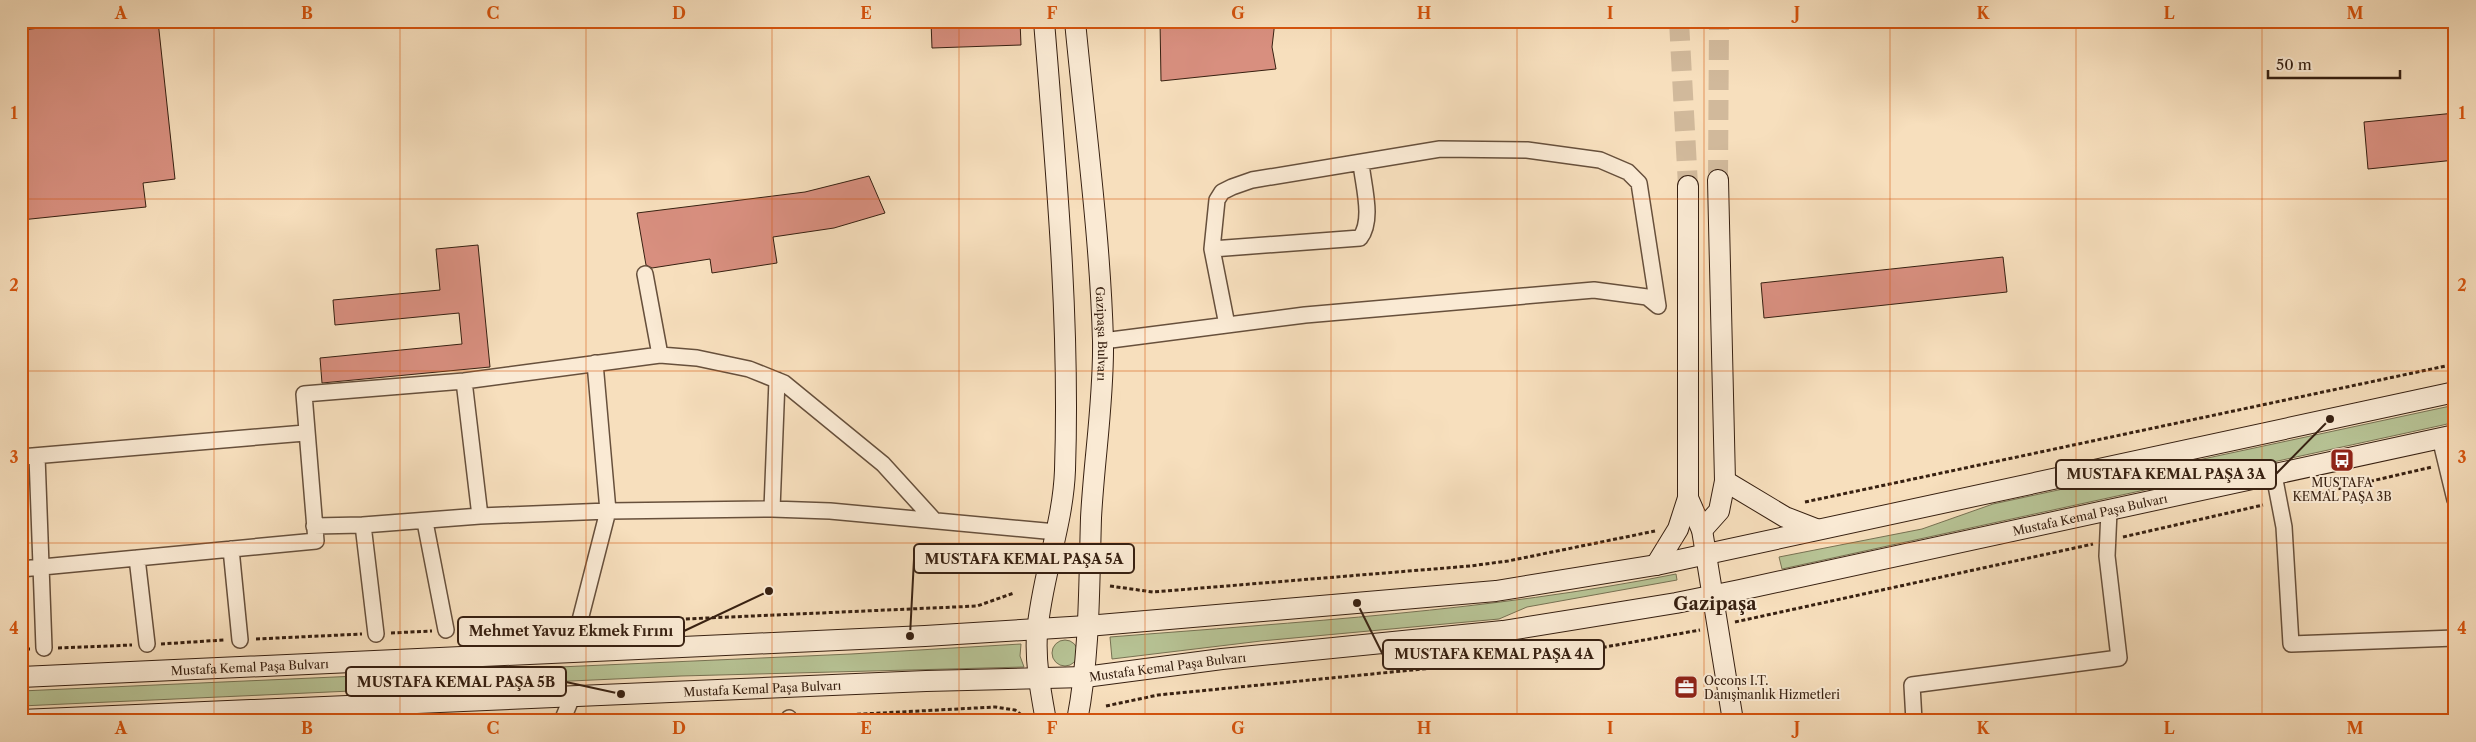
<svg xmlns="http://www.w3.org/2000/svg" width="2476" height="742" font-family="'Libre Caslon Text',serif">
<rect width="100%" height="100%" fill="#f7dfbd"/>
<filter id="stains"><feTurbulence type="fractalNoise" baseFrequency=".004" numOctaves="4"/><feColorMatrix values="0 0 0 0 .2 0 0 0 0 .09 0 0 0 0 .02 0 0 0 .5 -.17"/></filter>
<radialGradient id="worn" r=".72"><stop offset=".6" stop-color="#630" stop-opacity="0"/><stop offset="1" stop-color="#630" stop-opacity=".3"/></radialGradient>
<path fill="#b7c395" stroke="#777253" d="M2455,405V422L2443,425L1782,569L1779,557L1922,529L1993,504Z
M1676,574L1677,580L1527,607L1499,619L1261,641L1112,659L1110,637C1299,622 1490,611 1676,574Z
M1052 653a13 13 0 1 1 26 0a13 13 0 1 1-26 0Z
M1021,644L1020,656L1024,667L681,676L21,706V691L851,654Z"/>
<path fill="#d88f7f" stroke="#372011" d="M106,21H158L175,179L143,183L146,207L21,220V30Z
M931,21H1020L1021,45L932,48Z
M1160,21H1275L1272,47L1276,69L1161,81Z
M2455,113V160L2368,169L2364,122Z
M869,176L885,213L834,228L773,237L777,263L712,273L710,259L652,268L646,265L637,213L805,192Z
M478,245L490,367L322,383L320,358L462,344L459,313L335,325L333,300L440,290L436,249Z
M2003,257L2007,292L1764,318L1761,283Z"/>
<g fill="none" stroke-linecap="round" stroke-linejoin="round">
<path stroke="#d1b99b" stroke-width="20" stroke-dasharray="20 10" stroke-linecap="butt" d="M1679,21L1688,186
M1718,180L1719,21"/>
<g stroke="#67503c" stroke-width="18">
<path id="minor" d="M1212,249L1360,238C1374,220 1363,185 1361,163
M645,274L660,355
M1227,325L1212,249L1217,200L1222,192L1232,187L1252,180L1440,149L1527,150L1600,160L1628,172L1639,183L1658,306
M1103,341L1305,315L1594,290L1647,297L1658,306
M464,381L480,516
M2440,438L2455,500
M37,456L44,648
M21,457L305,433
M2274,475L2284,527L2291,644L2455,638
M772,509L777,380
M425,522L446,630
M363,525L376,634
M314,526L363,525L480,516L608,511L772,509L830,511L1056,532
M231,549L240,640
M137,558L147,644
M21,569L316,541L304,394L464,381L660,355L697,358L749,369L784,383L883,464L934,520
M579,624L608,511L595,363
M789,718L790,721
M562,721L572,697
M1914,721L1912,685L2119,658L2107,556L2109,511"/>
</g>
<g stroke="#372011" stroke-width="22">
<g id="secondary">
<path d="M1044,21C1056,170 1070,321 1065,470C1063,526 1041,579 1037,634C1035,663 1041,693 1046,721"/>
<path id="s1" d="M1075,21C1085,127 1100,234 1103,341C1104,400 1094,459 1091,518C1089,585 1090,654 1077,721"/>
<path d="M1688,186V498L1702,530L1733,721"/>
<path d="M1725,481L1785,517L1816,529"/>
<path d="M1702,530L1719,511L1725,481L1718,180"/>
<path d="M1656,565L1678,529L1688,498"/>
<path id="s2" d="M21,677L925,636L1087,626L1496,591L1656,565L2455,392"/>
<path id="s3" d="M21,720L926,681L1085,677L1222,659L1503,631L1590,617L1676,603L1740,590L2455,435"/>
</g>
</g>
<path stroke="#372011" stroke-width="3" stroke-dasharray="4 2.5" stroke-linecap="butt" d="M2294,499L2432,467
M1805,502L2455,364
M2123,537L2263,505
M1110,586L1153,592L1470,566L1508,561L1655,531
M1735,622L2093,544
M595,623L977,606L1014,593
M460,630L564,625
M391,633L432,631
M256,639L362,634
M161,644L224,640
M58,648L132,645
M21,649H30
M1106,706L1158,695L1555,656L1700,630
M805,717L995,707L1015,710L1028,720
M719,721L774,718"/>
<use href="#minor" stroke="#faead4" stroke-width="15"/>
<use href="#secondary" stroke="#faead4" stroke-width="20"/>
</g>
<path fill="none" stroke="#d6530c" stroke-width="1" stroke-opacity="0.55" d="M214,21V721M400,21V721M586,21V721M772,21V721M959,21V721M1145,21V721M1331,21V721M1517,21V721M1704,21V721M1890,21V721M2076,21V721M2262,21V721M21,199H2455M21,371H2455M21,543H2455"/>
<defs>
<g id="bus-square" transform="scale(1.25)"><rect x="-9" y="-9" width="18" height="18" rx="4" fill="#8f2418" stroke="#faead4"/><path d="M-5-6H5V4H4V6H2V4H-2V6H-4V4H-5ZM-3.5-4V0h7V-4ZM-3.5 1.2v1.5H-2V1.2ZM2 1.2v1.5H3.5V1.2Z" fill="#fff"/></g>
<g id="office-square" transform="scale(1.25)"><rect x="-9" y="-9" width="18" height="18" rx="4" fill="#8f2418" stroke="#faead4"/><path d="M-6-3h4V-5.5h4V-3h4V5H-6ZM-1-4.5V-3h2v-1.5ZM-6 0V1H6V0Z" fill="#fff"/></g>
</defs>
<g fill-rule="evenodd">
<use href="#bus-square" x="2342" y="460"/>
<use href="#office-square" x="1686" y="687"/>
</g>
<g text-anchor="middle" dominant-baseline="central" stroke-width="4" stroke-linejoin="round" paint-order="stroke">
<g font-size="12" fill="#372011" stroke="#faead4">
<text stroke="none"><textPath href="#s1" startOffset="314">Gazipaşa Bulvarı</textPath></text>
<text stroke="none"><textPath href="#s3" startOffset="2084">Mustafa Kemal Paşa Bulvarı</textPath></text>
<text stroke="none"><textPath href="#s3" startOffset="1148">Mustafa Kemal Paşa Bulvarı</textPath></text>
<text stroke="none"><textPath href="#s2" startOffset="229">Mustafa Kemal Paşa Bulvarı</textPath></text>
<text stroke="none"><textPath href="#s3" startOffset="742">Mustafa Kemal Paşa Bulvarı</textPath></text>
</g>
<g font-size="12" fill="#372011" stroke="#faead4">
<text x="2342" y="482">MUSTAFA<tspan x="2342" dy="14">KEMAL PAŞA 3B</tspan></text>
<text x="1704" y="680" text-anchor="start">Occons I.T.<tspan x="1704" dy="14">Danışmanlık Hizmetleri</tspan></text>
</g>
<g font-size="18" font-weight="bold" fill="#372011" stroke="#faead4">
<text x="1715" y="604">Gazipaşa</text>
</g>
</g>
<path fill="none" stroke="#372011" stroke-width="2" d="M2330 419L2276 474M910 636L914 559M769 591L684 631M1357 603L1383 655M621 694L566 682"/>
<g fill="#372011" stroke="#faead4" stroke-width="2">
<circle cx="2330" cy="419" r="5"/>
<circle cx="910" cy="636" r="5"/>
<circle cx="769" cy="591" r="5"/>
<circle cx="1357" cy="603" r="5"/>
<circle cx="621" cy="694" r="5"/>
</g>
<g fill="#faead4" stroke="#372011" stroke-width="2">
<rect x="2056" y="460" width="220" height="29" rx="5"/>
<rect x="914" y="544" width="220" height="29" rx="5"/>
<rect x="458" y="617" width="226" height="29" rx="5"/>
<rect x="1383" y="640" width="221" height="29" rx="5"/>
<rect x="346" y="667" width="220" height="29" rx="5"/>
</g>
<g font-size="14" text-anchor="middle" font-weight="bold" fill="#372011">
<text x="2166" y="479">MUSTAFA KEMAL PAŞA 3A</text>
<text x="1024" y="564">MUSTAFA KEMAL PAŞA 5A</text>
<text x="571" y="636">Mehmet Yavuz Ekmek Fırını</text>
<text x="1494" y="659">MUSTAFA KEMAL PAŞA 4A</text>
<text x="456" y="687">MUSTAFA KEMAL PAŞA 5B</text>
</g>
<rect width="2476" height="742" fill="none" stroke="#f7dfbd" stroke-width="55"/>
<path d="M2268 70v8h132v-8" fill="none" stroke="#372011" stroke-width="2.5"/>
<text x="2276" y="70" font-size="15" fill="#372011" stroke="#faead4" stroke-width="4" paint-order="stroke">50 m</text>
<rect x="28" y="28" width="2420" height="686" fill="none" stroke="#d6530c" stroke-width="2"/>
<g font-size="16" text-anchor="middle" font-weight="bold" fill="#d6530c">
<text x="121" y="19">A</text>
<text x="307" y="19">B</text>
<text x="493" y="19">C</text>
<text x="679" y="19">D</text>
<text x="866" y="19">E</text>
<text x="1052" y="19">F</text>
<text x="1238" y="19">G</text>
<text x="1424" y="19">H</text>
<text x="1610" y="19">I</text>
<text x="1797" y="19">J</text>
<text x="1983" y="19">K</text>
<text x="2169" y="19">L</text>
<text x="2355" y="19">M</text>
<text x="14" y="119">1</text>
<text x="2462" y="119">1</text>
<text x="14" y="291">2</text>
<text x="2462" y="291">2</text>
<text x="14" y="463">3</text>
<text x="2462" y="463">3</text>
<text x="14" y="634">4</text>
<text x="2462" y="634">4</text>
<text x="121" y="734">A</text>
<text x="307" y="734">B</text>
<text x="493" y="734">C</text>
<text x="679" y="734">D</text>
<text x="866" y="734">E</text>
<text x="1052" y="734">F</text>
<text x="1238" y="734">G</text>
<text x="1424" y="734">H</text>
<text x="1610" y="734">I</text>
<text x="1797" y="734">J</text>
<text x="1983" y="734">K</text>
<text x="2169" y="734">L</text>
<text x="2355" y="734">M</text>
</g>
<rect width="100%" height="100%" filter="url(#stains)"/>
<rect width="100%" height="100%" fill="url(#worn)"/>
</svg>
